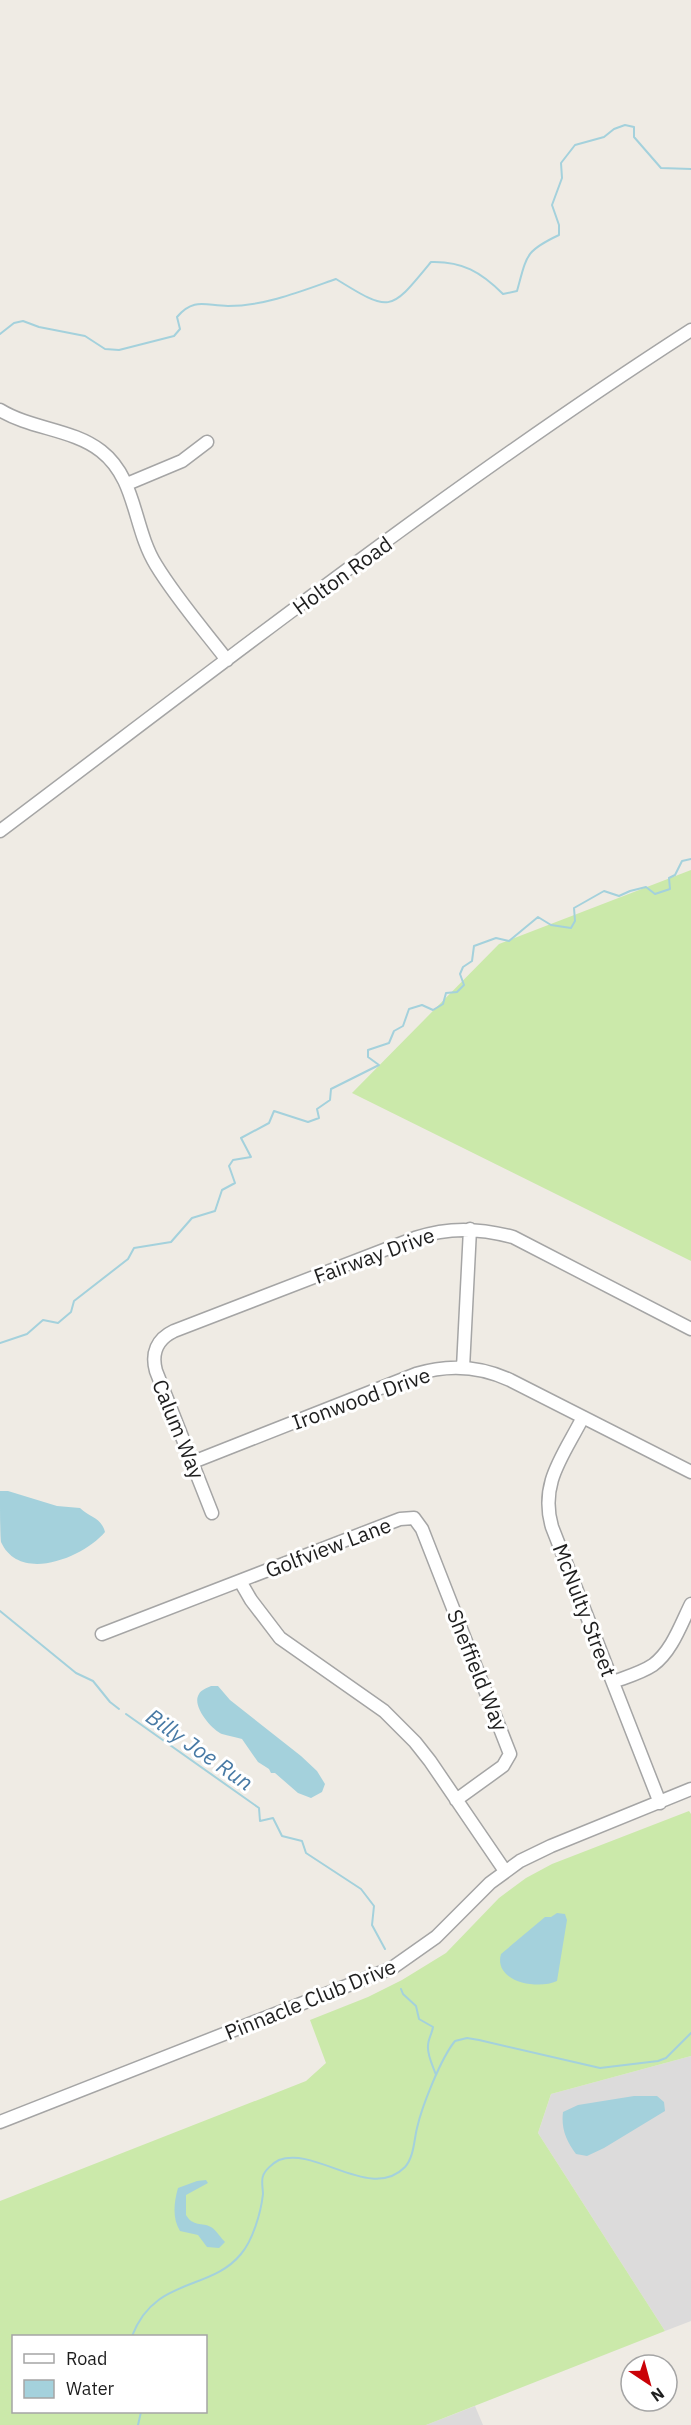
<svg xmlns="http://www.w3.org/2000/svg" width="691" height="2425" font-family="'IBM Plex Sans',sans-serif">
<rect width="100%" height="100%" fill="#efebe4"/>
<path fill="#dcdbdb" d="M691,2056V2321L665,2331L538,2133L551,2094Z
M475,2406L483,2425H426Z"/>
<path fill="#cbe9aa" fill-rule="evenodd" d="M691,870V1261L352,1093L499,944Z
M689,1811L691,1814V2056L551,2094L538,2133L665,2331L426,2425H0V2201L306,2081L326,2063L310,2020L368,1997L402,1980L446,1953L499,1898L526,1878L552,1864ZM14,2336H206V2412H14Z"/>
<path fill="#a4d1dc" d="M0,1491H8L57,1506L80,1508C90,1518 101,1517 105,1532C84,1557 20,1584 1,1542C0,1533 0,1503 0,1491Z
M211,1686H218L230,1700L301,1756L317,1771L325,1784L322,1792L311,1798L298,1793L275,1773H271L269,1769L258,1762L242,1739C236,1737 228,1736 222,1734C212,1730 191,1706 199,1694C201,1690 207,1688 211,1686Z
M557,1913L565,1914L567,1920L557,1981C538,1990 493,1982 501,1954L545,1917H551Z
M634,2096H657L664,2102L665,2111L604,2148L587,2156L576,2154C566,2141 561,2128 563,2112L578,2105Z
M206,2180L208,2183L186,2195V2215C193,2227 202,2222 211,2227C216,2230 221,2238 225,2242L219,2248L207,2247L198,2235L180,2231C172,2218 174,2202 178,2188L197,2181Z"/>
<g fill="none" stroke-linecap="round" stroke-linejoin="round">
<path stroke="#a4d1dc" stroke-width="2" d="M0,334L14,323L23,321L39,327L85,336L105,349L119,350L174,336L180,329L177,317C194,297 206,306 228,306C265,306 302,291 336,279C391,313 390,312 431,262C462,261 481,272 503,294L517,291C527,255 525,251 559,235V225L552,205L562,178L561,163L575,145L604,137L614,129L625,125L634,127V137L661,168L691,169
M0,1343L27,1334L43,1320L58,1323L71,1312L74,1301L128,1259L134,1248L171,1242L192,1218L215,1211L222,1190L235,1183L229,1166L233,1160L251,1157L241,1138L269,1123L274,1111L308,1122L319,1118L317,1109L330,1100L331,1089L379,1065L368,1057V1050L389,1043L394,1031L403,1026L409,1009L422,1005L433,1010L443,1004L446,993L457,992L464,985L460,974L463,967L472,961L474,946L496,938L509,941L538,917L551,925L571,928L575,921L574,908L604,891L619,896L630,891L646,887L655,894L670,889L669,878L675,875L682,861L691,859
M0,1611L76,1673L93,1681L110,1702L119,1709
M126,1714L259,1808L260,1821L273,1818L282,1836L302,1841L306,1853L361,1889L374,1906L372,1925L385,1949
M401,1989L403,1994L416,2006L419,2019L433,2027C432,2034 428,2039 428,2046C427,2055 433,2066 436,2075
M132,2336C155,2276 210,2292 241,2254C253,2240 261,2212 263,2194C263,2189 261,2181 263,2176C265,2170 273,2163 279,2160C316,2146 371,2202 405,2167C414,2157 414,2140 417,2128C422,2106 441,2058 455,2041L467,2038L479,2040L600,2068L658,2061L666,2058L691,2033
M138,2425L141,2412"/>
<g stroke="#a5a5a5" stroke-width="15">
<path id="minor" d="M0,410C31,429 73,429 101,451C137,479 133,528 156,565C176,598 203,629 227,660
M127,484L182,461L207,442
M0,831C227,660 452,484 691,330
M463,1368L470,1229
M583,1417C564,1455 539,1483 552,1527L660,1803
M193,1462L416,1374C448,1364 480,1366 510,1380L691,1472
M212,1513L156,1371C151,1353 157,1339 174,1331L415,1238C449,1227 478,1228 513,1237L691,1329
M240,1581L251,1600L280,1638L384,1711L415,1742L430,1761L505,1871
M102,1634L400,1519L414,1518L422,1529L510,1754L503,1766L456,1800
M613,1682C626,1677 641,1673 653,1665C672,1651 681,1624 691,1604
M0,2122L392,1968L436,1937L490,1883L520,1861L551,1846L691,1789"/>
</g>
<use href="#minor" stroke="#fff" stroke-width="12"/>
</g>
<g text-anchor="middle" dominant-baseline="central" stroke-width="6" stroke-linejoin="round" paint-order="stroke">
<g font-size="21" fill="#1e1e1e" stroke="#fff">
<text transform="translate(342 575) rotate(-36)">Holton Road</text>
<text transform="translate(374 1255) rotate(-20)">Fairway Drive</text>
<text transform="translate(361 1398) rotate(-20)">Ironwood Drive</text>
<text transform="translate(179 1429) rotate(68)">Calum Way</text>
<text transform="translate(328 1547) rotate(-21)">Golfview Lane</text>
<text transform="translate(585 1610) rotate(69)">McNulty Street</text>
<text transform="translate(478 1670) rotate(68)">Sheffield Way</text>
<text transform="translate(310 1999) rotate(-22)">Pinnacle Club Drive</text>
</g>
<g font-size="22" font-style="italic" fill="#487aa5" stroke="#fff">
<text transform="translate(200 1749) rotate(35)">Billy Joe Run</text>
</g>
</g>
<rect x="12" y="2335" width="195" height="78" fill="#ffffff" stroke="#a5a5a5" stroke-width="1.5"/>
<rect x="24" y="2354" width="30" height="9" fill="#ffffff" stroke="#a5a5a5" stroke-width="1.5"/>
<text x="66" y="2365" font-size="18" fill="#1e1e1e">Road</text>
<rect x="24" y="2380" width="30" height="18" fill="#a4d1dc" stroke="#a5a5a5" stroke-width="1.5"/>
<text x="66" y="2395" font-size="18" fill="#1e1e1e">Water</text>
<g transform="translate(649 2383) rotate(144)"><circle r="28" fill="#ffffff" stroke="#a5a5a5" stroke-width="1.5"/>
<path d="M0-4.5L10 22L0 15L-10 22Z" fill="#ca0208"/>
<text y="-9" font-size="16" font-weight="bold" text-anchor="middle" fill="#1e1e1e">N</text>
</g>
</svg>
